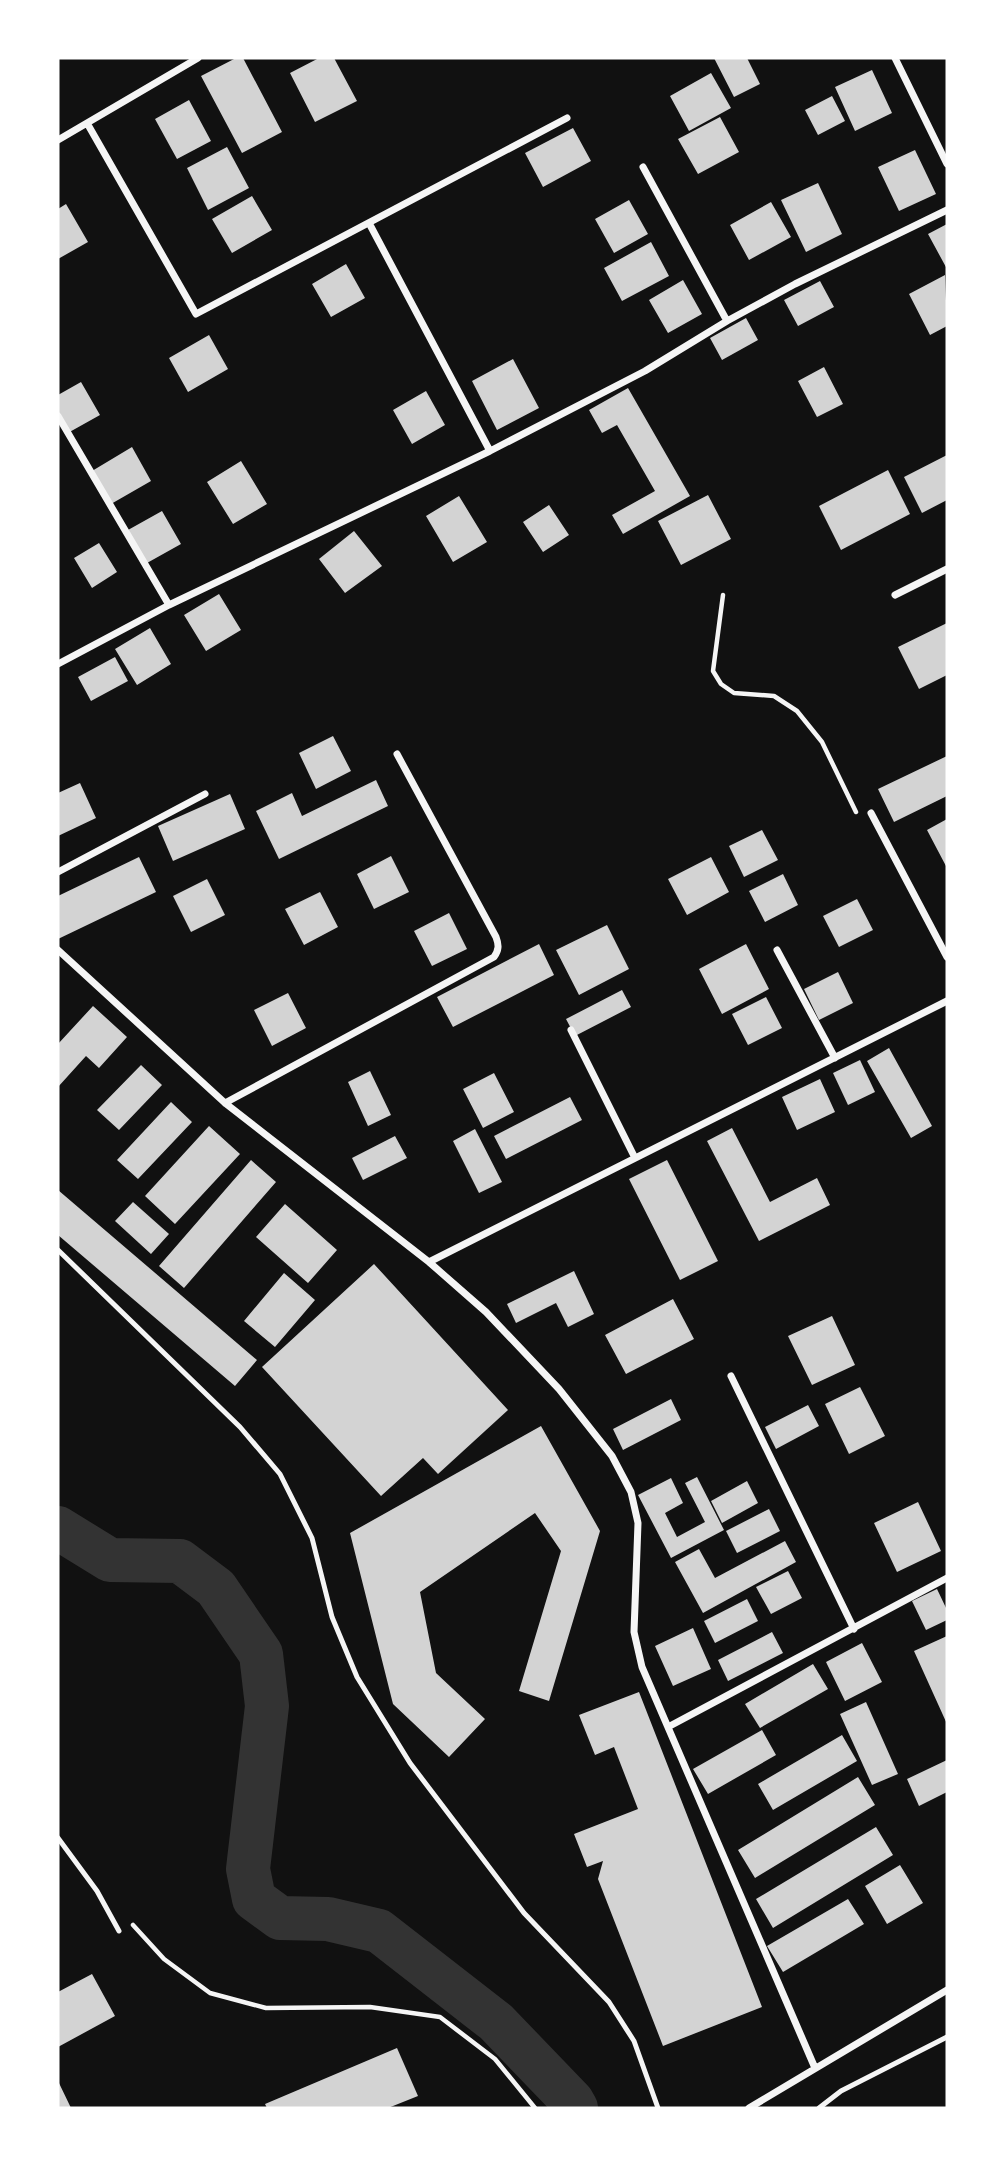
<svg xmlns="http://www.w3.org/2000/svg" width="1005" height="2166" font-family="Raleway,sans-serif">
<rect width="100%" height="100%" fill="#111"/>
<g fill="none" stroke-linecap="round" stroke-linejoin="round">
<path stroke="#333" stroke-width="44" d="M58,1528L110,1560L180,1561L216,1588L261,1654L267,1706L248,1869L254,1899L280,1918L328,1919L379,1931L496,2022L572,2101L576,2108"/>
</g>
<path fill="#d3d3d3" d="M236,58H243L282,132L242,153L201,76Z
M319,58H334L357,101L315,122L290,73Z
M714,58H747L760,84L734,97Z
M872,70L892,113L855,131L835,87Z
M711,73L731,108L689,131L670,96Z
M832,96L845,121L818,135L805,110Z
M189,100L211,141L177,159L155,119Z
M720,117L739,152L698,174L678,139Z
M573,128L591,161L543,187L525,153Z
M227,147L249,188L208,210L187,168Z
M915,150L936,194L899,211L878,167Z
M818,183L842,234L806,252L781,200Z
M252,196L272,230L232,253L212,219Z
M629,200L648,234L614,253L595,219Z
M771,202L791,237L749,260L730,225Z
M66,204L88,242L58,259V209Z
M947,224V269L928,234Z
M651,242L669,276L622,301L604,268Z
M346,264L365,298L331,317L312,284Z
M945,275L947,326L930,335L909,294Z
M683,280L702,314L668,333L649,300Z
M820,281L834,307L798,326L784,300Z
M746,318L758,340L722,360L710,338Z
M209,335L228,369L188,392L169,358Z
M513,359L539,408L497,430L472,381Z
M824,367L843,404L817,417L798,381Z
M81,382L100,415L66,434L58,419V395Z
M628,388L690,496L623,534L612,515L655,491L617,425L602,433L589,410Z
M426,391L445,425L412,444L393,410Z
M132,447L151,481L111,504L92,471Z
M947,455V500L922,513L904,477Z
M241,461L267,504L233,524L207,482Z
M888,470L910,514L841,550L819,506Z
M708,495L731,539L681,565L658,521Z
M459,496L487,542L453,562L426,516Z
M549,505L569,535L543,552L523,522Z
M162,511L181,544L147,563L128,530Z
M354,531L382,566L345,593L319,559Z
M99,543L117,572L92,588L74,558Z
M219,594L241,630L206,651L184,615Z
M947,623V675L919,689L898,647Z
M150,628L171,664L137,685L115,649Z
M115,657L128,681L91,701L78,677Z
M333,736L351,771L316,789L299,753Z
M947,756V796L894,822L878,789Z
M376,780L388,806L279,859L256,811L292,793L302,816Z
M80,783L96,818L58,836V793Z
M230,794L245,829L173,861L158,826Z
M947,819V868L927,830Z
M762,830L778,860L744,877L729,846Z
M391,856L409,892L374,909L357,874Z
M139,857L156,892L58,939V896Z
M711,857L729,892L687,915L668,879Z
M783,874L798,905L765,922L749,891Z
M207,879L225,915L191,932L173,896Z
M320,892L338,927L304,945L285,909Z
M857,899L873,930L839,947L823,916Z
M449,913L467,949L432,966L414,931Z
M607,925L629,969L579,995L556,950Z
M539,944L554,975L453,1027L437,997Z
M746,944L769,989L722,1014L699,969Z
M838,972L853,1003L819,1020L804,989Z
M622,990L631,1007L575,1036L566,1019Z
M288,993L306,1028L272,1046L254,1010Z
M766,997L782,1028L748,1045L732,1014Z
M93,1006L127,1037L99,1068L86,1056L58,1087V1044Z
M889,1048L932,1126L911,1138L867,1061Z
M860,1060L875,1092L848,1105L833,1073Z
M141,1065L162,1085L119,1130L97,1110Z
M370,1071L391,1115L368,1126L348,1082Z
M494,1073L514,1112L483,1128L463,1089Z
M820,1079L835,1112L797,1130L782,1097Z
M570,1097L582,1120L506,1159L494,1136Z
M171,1102L192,1122L138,1179L117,1160Z
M209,1126L240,1154L175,1224L145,1196Z
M732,1128L770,1202L817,1178L830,1205L759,1241L707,1141Z
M475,1129L502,1182L479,1193L453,1141Z
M395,1136L407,1158L363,1180L352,1158Z
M251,1160L276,1182L184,1288L159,1266Z
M667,1160L718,1261L680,1280L629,1179Z
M58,1190L257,1360L235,1386L58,1235Z
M133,1202L169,1234L151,1254L115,1221Z
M285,1204L337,1250L308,1283L256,1237Z
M374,1264L508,1410L438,1474L423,1458L381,1496L262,1367Z
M574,1271L594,1314L568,1327L556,1303L516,1323L507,1304Z
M284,1273L315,1300L275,1347L244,1321Z
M673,1299L694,1339L626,1374L605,1335Z
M832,1316L855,1365L812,1385L788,1336Z
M860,1387L885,1436L849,1454L825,1404Z
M671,1399L681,1420L623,1450L613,1429Z
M808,1405L819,1426L776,1449L765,1427Z
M541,1426L600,1531L549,1701L519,1691L561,1551L535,1513L420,1592L436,1673L485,1719L449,1757L393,1704L350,1533Z
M697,1477L724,1530L671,1558L638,1495L671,1478L683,1503L665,1513L677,1537L705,1522L685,1483Z
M747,1481L758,1503L722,1523L711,1501Z
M918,1502L941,1551L897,1572L874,1523Z
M769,1509L780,1531L737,1553L726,1531Z
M785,1541L796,1562L703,1613L675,1562L699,1549L715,1578Z
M788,1571L802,1598L771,1614L756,1587Z
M937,1589L947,1610V1620L926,1630L912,1601Z
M747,1599L758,1621L715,1643L704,1621Z
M693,1628L711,1669L673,1686L655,1646Z
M772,1632L783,1653L728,1681L718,1660Z
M947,1636V1724L914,1651Z
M862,1643L882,1682L845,1701L826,1662Z
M813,1664L828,1689L760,1728L745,1704Z
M639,1692L762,2007L663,2046L598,1879L603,1861L587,1867L574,1834L638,1809L614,1747L595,1755L579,1715Z
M866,1702L898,1774L872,1785L840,1714Z
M762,1730L776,1755L708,1794L693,1769Z
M842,1735L857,1761L773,1810L758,1784Z
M947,1760V1792L919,1806L907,1779Z
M858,1777L875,1805L755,1878L738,1850Z
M876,1827L893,1855L773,1928L756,1899Z
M900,1865L923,1903L887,1924L865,1886Z
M848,1899L864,1924L783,1972L767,1946Z
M92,1974L115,2016L58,2047V1992Z
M397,2048L418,2096L388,2108H267L265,2104Z
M58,2081L71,2108H58Z"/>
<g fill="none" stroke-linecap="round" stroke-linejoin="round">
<path stroke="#f5f5f5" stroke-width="4.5" d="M723,595L713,671L721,684L734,693L774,696L797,711L822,742L856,812
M133,1925L164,1959L210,1993L266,2008L370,2007L440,2017L495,2059L535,2108"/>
<path stroke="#f5f5f5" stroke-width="5" d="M58,1250L240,1427L280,1474L312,1538L332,1617L357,1677L410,1763L524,1913L609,2002L634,2041L658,2108
M58,1838L97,1891L119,1931
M819,2108L841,2091L947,2037"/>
<path stroke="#f5f5f5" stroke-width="7" d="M895,58L947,164
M87,123L196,314L567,118
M58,140L198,58
M643,167L727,321
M369,223L490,451
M58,416L169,605
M895,595L947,569
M58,664L169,605L490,451L645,371L727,321L795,284L947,210
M871,813L947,957
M58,872L205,794
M58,950L225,1103L429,1262L486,1312L559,1389L612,1456L631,1492L638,1523L634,1632L642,1667L815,2068
M777,950L835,1058
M571,1030L635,1158
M225,1103L494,957C499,950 499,945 496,937L397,754
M429,1262L947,1001
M731,1376L854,1629
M668,1727L947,1578
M749,2108L947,1990"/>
</g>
<rect width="1005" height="2166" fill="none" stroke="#ffffff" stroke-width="119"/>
</svg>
